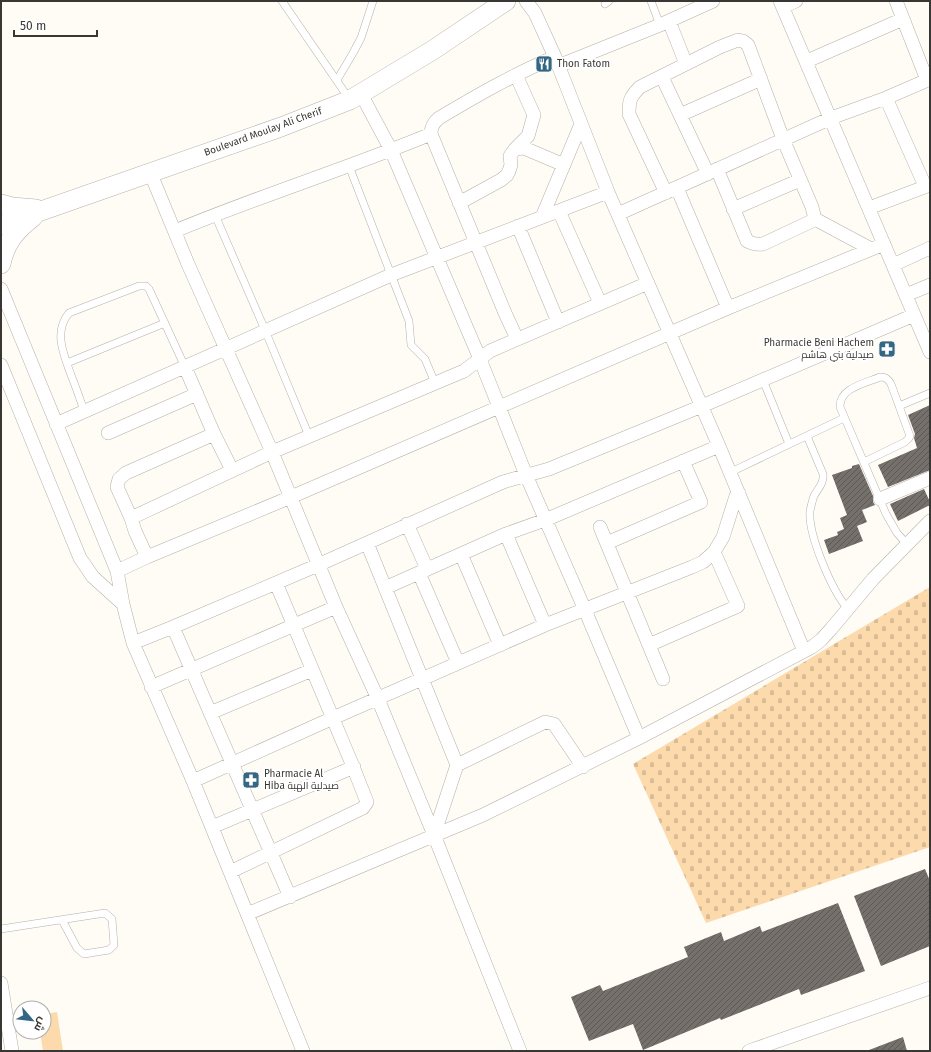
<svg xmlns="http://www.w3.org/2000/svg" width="931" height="1052" font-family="'Fira Sans',Cairo,sans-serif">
<defs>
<pattern id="cemetery-stones" width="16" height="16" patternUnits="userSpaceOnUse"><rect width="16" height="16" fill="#fcdaac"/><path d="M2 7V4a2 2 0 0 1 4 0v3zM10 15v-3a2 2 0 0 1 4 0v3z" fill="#d9bc95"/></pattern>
<pattern id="building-hatch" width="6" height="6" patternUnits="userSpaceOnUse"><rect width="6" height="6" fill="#75706b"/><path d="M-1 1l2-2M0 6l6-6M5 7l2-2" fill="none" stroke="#5c5854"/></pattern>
</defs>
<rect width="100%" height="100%" fill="#fffbf5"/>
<path fill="url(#cemetery-stones)" d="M930,587V847L706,923L633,764Z"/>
<path fill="#fcdaac" d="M57,1012L63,1051H43L40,1032H44V1014Z"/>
<path fill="url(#building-hatch)" d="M930,405V470L888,487L878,465L917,448L914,438L915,434L908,415Z
M859,464L873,496V502L875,505L862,510L867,522L857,526L863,541L829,554L824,540L838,535L837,532L844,529L840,518L847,515L832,475L852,468V466Z
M924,489L930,502V505L898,521L890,504Z
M925,869L930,881V946L881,966L854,896Z
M838,903L865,971L801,995L799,989L721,1020L720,1018L643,1050L633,1024L589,1041L571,997L600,985L603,991L688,957L684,947L721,932L724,941L760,926L762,932Z
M903,1037L907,1051H869V1050Z"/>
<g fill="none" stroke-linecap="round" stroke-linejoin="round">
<g stroke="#b5b0aa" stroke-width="8">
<path id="lane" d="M282,1L350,100
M651,1L660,25
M605,4L609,1
M337,80L353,53L361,38L373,1
M349,166L409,321L411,345L425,359L435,383
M215,215L265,330L309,436
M67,363L165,323
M763,380L789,444
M899,406L930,393
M84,411C80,399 76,387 71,375C64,355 53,332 69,313L139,286H146L149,289L185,367
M807,436L823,474C824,484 818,488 814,496C812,501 811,507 810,511C808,535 832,591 848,609
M864,462L905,442L909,438L910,436L891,384C888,379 886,377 880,377C866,383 839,388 840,407L886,514L897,533L907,544
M731,472L844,418
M1,929L105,913L112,919L114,945L109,950L84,954L77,948L62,920"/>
</g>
<g stroke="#b5b0aa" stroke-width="14">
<path id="street" d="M526,1L535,13L555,57L608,192L719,446L804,651
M780,1L930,352
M896,1L927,80
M783,7L796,1
M669,21L686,64
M807,61L903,19
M558,66L660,25L713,1
M662,77L708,174
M361,94L391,150L480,359L526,475L585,610L639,738
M886,98L925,186
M680,115L761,79
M515,149L524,148L564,165
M150,172L188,264L272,452L336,607L378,699L434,835L520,1051
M677,188L728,308
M666,193L629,114C629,100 630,97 640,87L720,47L738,40L743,41L748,45L783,139L812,207L815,219L812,221L763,244C757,245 753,244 747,241L717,169
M459,203L501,180L507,175L509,171L511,165L510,156L515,149L528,136L534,115L516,75
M869,208L930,185
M733,209L800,180
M559,211L600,303
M618,214L831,118L886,98L930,79
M542,217L581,124
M815,219L871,249
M518,226L558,322
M175,231C259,196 346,169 431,134
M893,265L930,248
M1,289L117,571L123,604L133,643L193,781L303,1051
M906,295L930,285
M517,339L505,313L431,134C431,127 433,123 439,118C476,96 514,74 555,57
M1,365L80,558L93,577L123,604
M185,367L214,434L232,470
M56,424L391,275L608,192
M108,433L197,394
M880,499L930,478
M131,518L117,487L119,479L126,473L214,434
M407,524L427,569
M600,527L663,679
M506,534L545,625
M367,543L457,765
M607,543L701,502L683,461
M461,554L500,645
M147,557L135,531L131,518L272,452L464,371L490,351L648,283
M117,571L147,557L291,497L728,308L884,244
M419,573L458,663
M385,588L506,534L545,520L719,446
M173,627L290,897
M133,643L173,627L318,565L503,482L549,469L702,406L914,315
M649,645L738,606L714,552
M151,687L336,607
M210,713L312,670
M193,781L333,718L545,625L692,567L703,562L714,552L723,537L736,496L739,493
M212,827L354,767
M434,835L457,765L545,722L554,724L583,767
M230,872L363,808L367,802L352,764L276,583
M247,914L483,815L639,738L812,647L821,640L831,629L873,579L930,521
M1,983L12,1051
M749,1051L930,988"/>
</g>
<g stroke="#b5b0aa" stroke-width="20">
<path id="secondary" d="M1,204L12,207L36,209
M1,225L281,127L350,100L433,50L506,1
M1,264C5,243 16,230 33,217"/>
</g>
<use href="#lane" stroke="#fff" stroke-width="7"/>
<use href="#street" stroke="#fff" stroke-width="13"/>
<use href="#secondary" stroke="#fff" stroke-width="19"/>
</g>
<defs>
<g id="restaurant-square" transform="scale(0.9)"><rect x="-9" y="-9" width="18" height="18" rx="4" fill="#346784" stroke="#fff"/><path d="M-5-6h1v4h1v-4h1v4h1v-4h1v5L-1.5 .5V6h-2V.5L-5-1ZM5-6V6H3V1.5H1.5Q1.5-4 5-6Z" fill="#fff"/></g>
<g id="pharmacy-square" transform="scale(0.9)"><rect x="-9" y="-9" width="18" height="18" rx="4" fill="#346784" stroke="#fff"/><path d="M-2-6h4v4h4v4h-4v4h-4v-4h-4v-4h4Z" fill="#fff"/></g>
</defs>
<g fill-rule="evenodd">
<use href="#restaurant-square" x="544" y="64"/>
<use href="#pharmacy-square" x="887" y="349"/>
<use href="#pharmacy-square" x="251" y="780"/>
</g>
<g text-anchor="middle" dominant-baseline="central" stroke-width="4" stroke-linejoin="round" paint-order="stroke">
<g font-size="10" fill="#393734" stroke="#fff" text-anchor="start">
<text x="557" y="64">Thon Fatom</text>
<text x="874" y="343" text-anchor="end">Pharmacie Beni Hachem<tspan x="874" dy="12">صيدلية بني هاشم</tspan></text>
<text x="264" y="774">Pharmacie Al<tspan x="264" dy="12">Hiba صيدلية الهبة</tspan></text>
</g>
<g font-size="10" fill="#393734" stroke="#fff">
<text transform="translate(263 132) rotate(-20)">Boulevard Moulay Ali Cherif</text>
</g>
</g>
<rect width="931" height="1052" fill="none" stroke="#393734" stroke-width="4"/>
<g transform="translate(32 1020) rotate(118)"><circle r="19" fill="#ffffff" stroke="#b0afae"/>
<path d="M0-3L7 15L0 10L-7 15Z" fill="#346784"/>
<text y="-6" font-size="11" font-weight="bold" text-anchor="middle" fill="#393734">ش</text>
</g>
<path d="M14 30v6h83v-6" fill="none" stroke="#393734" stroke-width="2"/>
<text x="20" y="30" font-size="12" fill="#393734" stroke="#ffffff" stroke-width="3" paint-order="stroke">50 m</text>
</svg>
